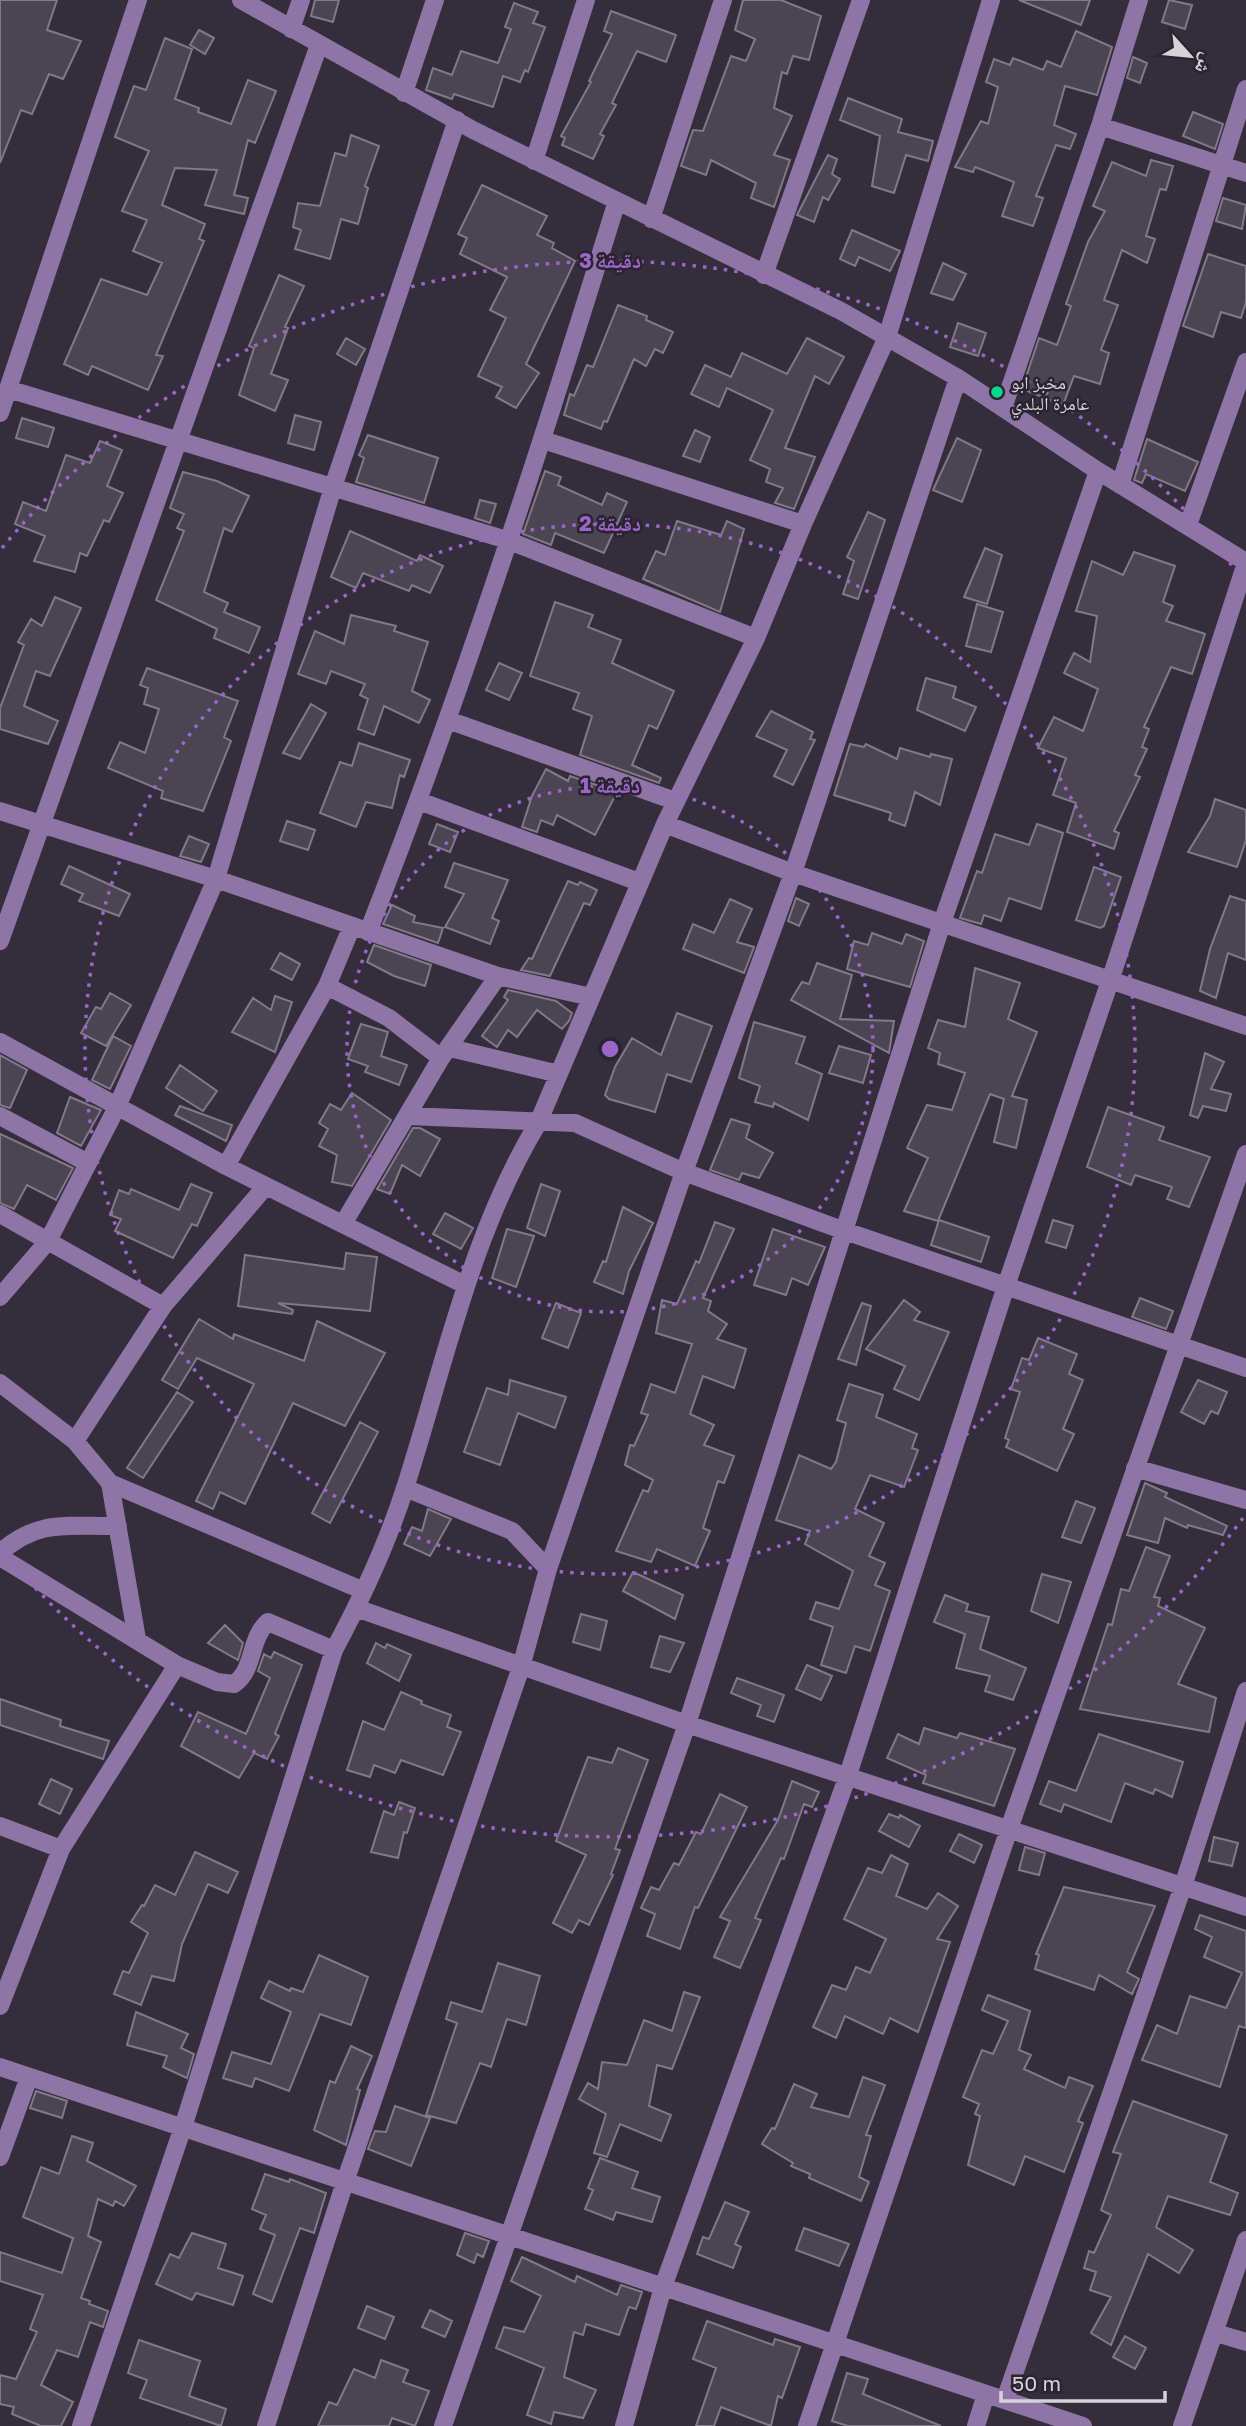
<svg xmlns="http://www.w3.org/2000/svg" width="1246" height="2426" font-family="'Golos Text','Noto Naskh Arabic',sans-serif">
<rect width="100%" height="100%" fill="#342d3b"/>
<path fill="#4b4452" stroke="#817989" stroke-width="2" d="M0,0H57L47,30L81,41L63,79L49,74L32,114L21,110L0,163Z
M315,0H339L333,22L311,16Z
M743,0H781L821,16L809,60L793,56L787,74L782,72L774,108L792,116L774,155L790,160L774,207L751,198L756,183L711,160L706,175L681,166L693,130L703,131L731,56L746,61L755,39L735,30Z
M1019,0H1090L1081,25Z
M1169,0L1192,5L1185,29L1162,22Z
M514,3L538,12L533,23L545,27L528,72L525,70L520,82L503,76L493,107L454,94L452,99L426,90L433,68L452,75L461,51L498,63L511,29L505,27Z
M611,11L676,35L666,62L637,51L612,103L616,105L600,134L604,136L593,159L562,145L565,138L561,136L591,82L589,81L612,34L604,31Z
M199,30L214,38L205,54L190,45Z
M1076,31L1112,47L1097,95L1065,86L1054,125L1076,134L1070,149L1056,145L1036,196L1043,198L1033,226L1002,216L1014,182L975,167L973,172L955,167L981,121L988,124L998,87L986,82L994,59L1010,65L1013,58L1043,70L1047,61L1061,67Z
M165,38L192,49L175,99L199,108L198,112L231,124L248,80L276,91L255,143L248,140L234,195L248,198L244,214L205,205L217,170L175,168L162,205L205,224L199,239L204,241L156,355L163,356L148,390L92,366L88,375L64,364L101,279L147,295L162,263L133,251L147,220L122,211L149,151L115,137L134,86L146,90Z
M1133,57L1147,63L1140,83L1127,78Z
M848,98L902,119L898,132L933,141L928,161L906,155L894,193L872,186L880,136L840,120Z
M1193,112L1223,124L1215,149L1183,136Z
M351,135L379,146L365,186L368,188L358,224L341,219L330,259L295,249L301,230L293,227L298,203L320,206L335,153L346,156Z
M828,155L837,159L832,174L840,179L828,200L823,197L814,222L797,215Z
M1151,160L1173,166L1166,190L1160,189L1146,236L1155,239L1147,263L1122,250L1104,300L1118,305L1101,350L1109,353L1100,384L1074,376L1063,405L1022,389L1039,338L1057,345L1071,306L1066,304L1088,242L1105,211L1093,206L1112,162L1146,176Z
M482,185L547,216L537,235L554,243L552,248L575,261L526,364L539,373L516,408L496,397L502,387L478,376L506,318L490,310L507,277L460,254L467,238L458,234Z
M1223,198L1246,205L1242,229L1216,221Z
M852,230L900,251L890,271L859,257L855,266L840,259Z
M1208,254L1246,266V302L1241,318L1221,312L1213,337L1183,326Z
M943,263L966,274L953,300L931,293Z
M279,275L304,286L285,327L288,328L271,374L288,380L275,411L239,395L254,348L249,346Z
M618,305L647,316L646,320L673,332L663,353L655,349L646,366L634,359L607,422L604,421L601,429L564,415L570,394L574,396L587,365L593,367Z
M958,323L986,333L978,356L950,347Z
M346,338L365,349L356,365L337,354Z
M807,338L844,357L829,384L815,376L785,448L815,457L794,509L775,503L783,488L766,482L770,469L750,460L773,410L727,388L719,407L691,394L705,365L731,377L742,353L787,374Z
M295,415L321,422L314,450L288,443Z
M22,418L54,428L48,447L16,438Z
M695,430L710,437L700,462L683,456Z
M368,435L438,458L424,503L356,482L364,458L359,455Z
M957,438L981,450L962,502L933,490Z
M1147,439L1198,462L1185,491L1146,474L1142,483L1134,480Z
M100,441L122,450L107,486L123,493L109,522L104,520L87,556L80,553L75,572L34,561L45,536L15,524L23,502L46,511L66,455L90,463Z
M545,471L561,477L558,485L602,505L607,493L627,502L604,553L555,533L551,545L523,534Z
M183,472L217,481L249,496L232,532L224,528L204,592L228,603L224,612L260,627L249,653L214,638L217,629L156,600L184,531L177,528L184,514L170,508Z
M480,500L496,504L490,523L475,518Z
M868,512L885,520L858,599L843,594L854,561L847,557Z
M677,521L721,535L727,521L744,529L720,612L643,579L656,551L665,555Z
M350,531L417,561L420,555L443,566L430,593L412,585L409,591L363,573L356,588L331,577Z
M985,548L1002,555L987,604L964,597Z
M1134,552L1175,566L1163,602L1173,606L1166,621L1205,634L1192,674L1171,667L1144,727L1149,729L1142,747L1147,749L1135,775L1140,777L1114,831L1119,833L1114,849L1067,832L1076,803L1053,795L1066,758L1038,748L1054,717L1083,731L1098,689L1064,673L1074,653L1090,662L1097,616L1076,611L1092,561L1123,575Z
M55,597L81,608L50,676L36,671L24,706L58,721L48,744L0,729V708L24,645L18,642L31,619L42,626Z
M555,602L593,615L588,627L621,640L612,663L674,691L657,729L649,725L632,765L661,778L659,783L580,755L592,716L573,709L579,693L530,676Z
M977,604L1003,612L991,652L966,646Z
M351,615L396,626L394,631L428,642L412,691L430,700L419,723L384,706L374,735L358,729L368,699L360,695L365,684L331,671L326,684L298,674L315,631L344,644Z
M499,663L522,673L509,700L486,690Z
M147,668L238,701L224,737L231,741L203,811L161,798L163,791L108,768L120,742L145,753L159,709L144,704L148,688L140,685Z
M926,678L956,687L953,698L976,707L965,731L917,710Z
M311,704L326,713L300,759L283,753Z
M771,711L813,732L810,739L815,740L793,785L774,776L787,750L756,736Z
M359,743L410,760L404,777L400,775L392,808L366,802L356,827L320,813L340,762L352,766Z
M850,744L864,747L866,744L897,759L900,748L930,757L931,754L952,759L940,805L915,792L905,826L889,820L891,813L834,795Z
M546,769L568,781L570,776L617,792L595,835L557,815L553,825L541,820L537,832L522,827L532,796Z
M1215,799L1246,810V840L1237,867L1188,852L1210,816Z
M287,821L315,830L308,850L280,841Z
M437,824L458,832L450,852L429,844Z
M1037,824L1063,833L1041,909L1009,898L1001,921L984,915L981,924L960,918L977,871L982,873L995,834L1029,845Z
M189,836L209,844L201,862L180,856Z
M454,863L508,880L492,918L499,921L490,944L445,927L464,894L445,887Z
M69,866L130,894L119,916L79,901L83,894L61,884Z
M1094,867L1121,877L1104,926L1100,928L1076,920Z
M568,881L578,885L580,882L597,890L590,905L584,903L550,976L521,970L529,958L532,959Z
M1230,896L1246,901V960L1228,953L1216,998L1200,991L1210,949Z
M796,898L809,904L799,926L788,921Z
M730,899L752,909L737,942L754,947L744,973L683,949L693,924L714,933Z
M392,905L415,916L413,922L443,928L438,943L383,924Z
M872,933L902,944L906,934L924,941L910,987L847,969L854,941L868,945Z
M374,945L431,965L425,986L394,976L367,962Z
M280,953L300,964L292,980L271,969Z
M817,963L852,975L840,1019L894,1021L889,1053L791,1000L802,982L809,984Z
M975,968L1020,983L1008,1019L1037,1032L1012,1096L1027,1100L1016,1148L994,1142L1004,1099L990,1094L938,1221L904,1211L928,1158L907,1148L927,1105L952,1110L965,1073L938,1064L940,1053L928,1048L938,1020L965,1027Z
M508,990L556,1001L572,1013L569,1021L562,1029L537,1010L517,1037L508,1030L497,1047L482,1036L508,1000L504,997Z
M110,993L131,1005L106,1046L81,1033L96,1007L101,1009Z
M275,996L292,1002L275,1052L232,1032L253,998L271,1010Z
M677,1013L712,1026L691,1082L667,1074L655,1112L609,1099L605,1095L615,1067L632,1038L661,1055Z
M754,1022L805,1037L796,1063L822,1074L808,1120L774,1103L773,1107L755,1102L760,1086L739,1078Z
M361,1024L388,1032L381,1056L407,1065L399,1085L365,1072L368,1066L348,1059Z
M113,1036L131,1046L110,1089L92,1080Z
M839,1046L871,1055L863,1083L829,1073Z
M1205,1053L1224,1062L1211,1089L1231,1094L1226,1111L1203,1106L1198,1118L1190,1115Z
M0,1055L27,1070L10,1108L0,1105Z
M180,1065L217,1091L203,1111L166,1088Z
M352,1093L391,1120L352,1186L332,1182L337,1155L319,1146L328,1129L319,1123L330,1104L341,1110Z
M70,1097L101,1110L81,1146L57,1133Z
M180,1106L232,1125L226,1141L175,1115Z
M1108,1107L1164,1127L1159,1140L1210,1157L1189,1207L1167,1199L1172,1187L1135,1175L1131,1185L1087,1167Z
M731,1119L750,1125L746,1138L773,1153L759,1178L742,1173L739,1180L710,1170Z
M413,1128H420L440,1139L420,1176L402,1165L390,1194L377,1189Z
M0,1134L73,1168L56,1200L27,1185L14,1209L0,1203Z
M191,1184L212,1193L197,1226L192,1224L173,1258L115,1231L121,1219L110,1215L119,1190L129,1194L131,1189L179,1210Z
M541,1184L560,1191L545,1236L527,1228Z
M623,1207L653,1223L629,1271L623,1294L594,1282L603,1261L606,1262Z
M445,1213L473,1228L461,1249L433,1234Z
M939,1220L989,1237L981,1262L931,1245Z
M1053,1220L1073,1226L1066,1248L1046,1242Z
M715,1222L734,1229L703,1298L711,1301L708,1311L727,1324L717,1339L746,1349L734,1388L703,1376L690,1414L714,1425L704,1445L734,1456L724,1483L718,1481L703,1528L710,1531L695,1566L657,1549L651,1562L616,1551L643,1490L648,1492L653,1480L625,1465L630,1445L634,1446L648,1415L641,1413L651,1384L675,1393L692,1344L656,1333L662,1300L677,1304L696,1261L699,1263Z
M507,1229L534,1236L516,1287L492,1278Z
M773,1229L825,1247L808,1285L792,1278L786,1295L754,1285Z
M346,1253L377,1257L370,1311L278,1303L293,1310L292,1314L238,1306L245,1255L344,1269Z
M1140,1298L1173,1311L1166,1329L1132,1317Z
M904,1300L920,1312L914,1320L949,1332L919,1400L894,1389L905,1366L866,1349Z
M556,1303L581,1313L568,1348L542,1338Z
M862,1303L871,1306L856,1365L838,1359Z
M199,1319L233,1339L234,1334L304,1361L317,1321L385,1353L345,1426L293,1403L245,1504L220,1492L213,1509L196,1501L254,1384L197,1358L178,1389L162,1380Z
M1038,1338L1077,1354L1069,1374L1083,1380L1063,1429L1074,1434L1057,1471L1006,1447L1009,1440L1005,1438L1020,1392L1011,1389L1022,1358L1029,1360Z
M510,1380L566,1397L555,1428L518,1413L500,1465L464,1452L487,1388L508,1395Z
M1198,1380L1227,1392L1218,1414L1211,1411L1204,1424L1181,1412Z
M849,1384L883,1395L876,1417L917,1434L912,1448L918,1450L904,1487L870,1475L855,1509L884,1523L869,1556L885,1563L875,1585L890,1591L870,1651L855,1646L846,1673L821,1665L833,1627L810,1619L816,1602L839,1609L853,1571L805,1544L810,1531L776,1520L799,1455L831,1469L836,1462L846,1423L837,1420Z
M177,1392L193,1402L143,1478L127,1468Z
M360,1422L378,1432L330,1523L312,1513Z
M1145,1483L1167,1493L1165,1497L1227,1526L1223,1535L1188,1525L1187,1528L1165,1518L1158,1543L1127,1535Z
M1076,1501L1095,1508L1081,1543L1062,1537Z
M428,1509L451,1519L430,1556L404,1544L412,1527L422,1531Z
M1146,1547L1170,1556L1154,1597L1160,1598L1158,1606L1205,1628L1178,1684L1216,1698L1209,1732L1080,1709L1108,1624L1112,1625L1121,1589L1129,1591Z
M633,1572L683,1595L675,1619L623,1591Z
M1042,1574L1071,1582L1058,1623L1031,1611Z
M945,1595L968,1604L966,1611L989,1617L980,1649L1026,1668L1013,1700L985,1691L990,1676L956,1668L965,1634L934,1622Z
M581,1614L607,1621L600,1650L573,1642Z
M225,1625L243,1643L238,1660L208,1643Z
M660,1636L684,1643L670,1672L651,1667Z
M376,1643L385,1648L387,1644L411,1655L399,1681L367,1663Z
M274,1652L302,1665L275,1734L279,1736L267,1759L254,1753L239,1778L181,1746L198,1712L246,1734L270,1678L258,1671L264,1654L271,1658Z
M807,1665L832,1676L821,1700L796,1689Z
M737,1678L784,1695L774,1722L757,1716L761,1705L731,1693Z
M401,1692L422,1701L421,1704L451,1715L447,1727L461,1732L443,1775L401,1760L395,1773L374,1765L370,1777L347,1770L363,1721L384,1730Z
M0,1699L61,1720L60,1726L109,1741L103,1759L0,1725Z
M924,1728L957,1738L960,1733L1015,1749L994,1806L923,1783L926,1775L887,1758L898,1734L919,1744Z
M1099,1734L1183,1762L1172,1797L1155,1789L1153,1794L1125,1783L1111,1822L1064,1804L1061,1812L1040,1804L1049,1781L1076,1791Z
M618,1748L648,1760L615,1849L620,1850L611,1874L613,1875L589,1925L579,1920L572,1933L553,1923L586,1855L556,1841L588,1757L612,1763Z
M51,1779L72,1789L60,1814L39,1804Z
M792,1781L819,1792L812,1807L804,1804L784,1859L781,1858L755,1918L761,1920L740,1968L714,1957L730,1921L720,1917L778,1820Z
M720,1794L747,1807L698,1908L695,1907L680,1949L647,1936L655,1914L641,1908L651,1887L659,1890L674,1863L679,1865L696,1832L701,1834Z
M399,1802L415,1808L407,1833L404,1832L398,1858L371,1852L384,1811L394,1815Z
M889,1814L899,1818L900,1815L920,1826L909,1847L879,1831Z
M959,1834L982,1845L974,1863L950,1851Z
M1214,1837L1238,1843L1232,1866L1209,1861Z
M1025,1847L1045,1853L1039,1875L1019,1870Z
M195,1852L238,1872L228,1893L208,1884L182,1944L174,1981L152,1976L141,2005L114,1994L123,1971L129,1973L148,1933L131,1922L142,1905L144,1906L155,1885L175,1895Z
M891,1855L908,1864L896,1896L927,1909L938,1893L958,1906L937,1939L950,1942L918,2032L890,2018L883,2034L845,2016L836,2038L813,2027L832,1985L846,1990L856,1967L870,1973L886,1939L844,1919L868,1868L882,1873Z
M1064,1887L1155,1906L1127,1972L1139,1979L1132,1994L1099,1975L1094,1990L1035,1969L1039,1955L1036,1954Z
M1200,1915L1246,1931V2028L1239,2026L1220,2087L1142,2060L1157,2025L1177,2034L1190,1996L1226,2008L1242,1973L1204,1957L1212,1937L1195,1929Z
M319,1955L368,1977L351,2025L320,2014L289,2091L255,2078L252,2087L223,2078L232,2052L271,2064L291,2012L261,1998L269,1981L290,1991L291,1988L303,1992Z
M498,1963L540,1976L526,2025L507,2019L491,2067L480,2063L456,2123L426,2115L457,2023L446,2019L451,2002L482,2012Z
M684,1992L700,1997L672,2069L657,2065L649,2106L671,2115L661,2141L620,2124L607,2157L594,2153L606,2114L579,2099L588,2083L598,2089L602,2062L627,2065L644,2020L672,2031Z
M988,1995L1030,2011L1019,2050L1031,2055L1024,2069L1065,2088L1069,2077L1093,2086L1078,2121L1083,2123L1064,2172L1025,2156L1014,2185L968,2165L980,2116L975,2114L979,2104L963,2097L982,2050L993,2054L1008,2021L982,2010Z
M136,2012L188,2034L181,2048L194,2054L187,2078L163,2067L167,2056L127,2045Z
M351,2046L372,2056L357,2089L360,2090L346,2145L314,2130L330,2081L335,2083Z
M863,2077L885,2085L866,2135L871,2136L859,2177L869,2182L861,2201L809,2178L810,2174L791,2166L793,2163L762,2144L772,2128L775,2129L794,2084L817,2094L811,2107L849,2117Z
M36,2091L67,2101L62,2118L30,2108Z
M1133,2101L1227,2135L1210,2182L1238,2193L1230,2215L1168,2196L1156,2227L1193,2250L1179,2273L1148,2254L1111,2345L1091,2333L1111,2297L1090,2290L1096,2272L1084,2268L1089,2251L1094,2253L1111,2215L1101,2210L1121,2154L1113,2152Z
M395,2106L430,2118L411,2166L368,2149L375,2131L386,2132Z
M72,2136L93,2143L87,2161L136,2186L124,2206L115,2201L113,2206L98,2199L88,2236L101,2242L81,2298L90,2301L89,2304L108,2311L103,2327L90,2322L78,2357L57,2350L41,2385L73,2402L61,2426H41L12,2414L14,2407L0,2404V2375L16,2379L37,2332L30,2329L43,2295L0,2281V2252L62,2273L73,2238L23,2217L41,2167L59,2174Z
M600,2158L638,2172L632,2188L660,2197L652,2222L616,2212L613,2220L585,2209L593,2190L588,2188Z
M265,2174L289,2182L290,2179L326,2193L314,2233L300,2228L272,2302L253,2294L275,2235L260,2229L266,2215L252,2209Z
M725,2202L749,2212L735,2244L741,2247L733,2268L697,2254L703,2237L709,2239Z
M804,2228L849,2244L839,2266L796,2250Z
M192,2233L226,2244L218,2268L243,2276L233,2305L196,2293L192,2300L156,2284L170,2254L179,2258Z
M465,2233L489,2241L483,2257L477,2254L474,2263L457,2255Z
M522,2257L575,2282L577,2276L617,2295L621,2285L642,2292L636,2309L629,2307L619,2335L586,2324L583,2335L574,2332L564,2377L596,2390L583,2418L554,2412L551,2424L527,2415L544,2368L496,2348L504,2327L524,2332L541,2296L511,2281Z
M367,2306L394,2317L385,2339L358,2328Z
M430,2310L452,2321L445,2337L422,2327Z
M707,2321L773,2345L775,2339L800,2347L782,2398L778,2396L771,2426L721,2407L714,2426H696L716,2368L693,2359Z
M1125,2336L1146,2348L1135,2369L1113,2357Z
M139,2340L200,2361L189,2396L226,2409L221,2426L140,2398L147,2380L128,2373Z
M381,2360L408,2370L403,2382L429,2391L415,2426L392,2418L389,2426H318L329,2402L337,2405L354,2369L375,2378Z
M847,2373L868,2379L863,2394L941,2426H848L832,2421Z"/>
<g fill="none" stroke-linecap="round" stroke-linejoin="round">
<path stroke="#8f74a6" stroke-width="18" d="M241,0L473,130L841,311L958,378L1098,471L1246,562
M291,29L301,0
M404,93L435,0
M1100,126L1246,173
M534,161L586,0
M651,219L723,0
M764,275L861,0
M8,389L507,540L756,638
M1003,408L1100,126L1139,0
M0,413L138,0
M543,440L803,524
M1120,485L1246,89
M1188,525L1246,362
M448,720L675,801
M419,801L639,882
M0,811L216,879L498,976L591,997
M665,824L793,873L1246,1026
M368,932C462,692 541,447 617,201
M0,941L319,45
M327,986L389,1018L441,1058
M0,1042L226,1166L465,1285
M450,1048L559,1074
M0,1116L86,1162
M408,1116L575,1123L684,1172L842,1230L1246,1368
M226,1166L327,986L352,926
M0,1214L163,1306
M343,1224L441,1058L498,976
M0,1297L48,1241L117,1107L216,879L333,487L457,120
M0,1383L75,1441L110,1483L364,1591
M75,1441L163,1306L266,1186
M1135,1468L1246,1500
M110,1483L137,1639
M405,1488L512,1531L548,1569
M0,1553C38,1518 70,1527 118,1526
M0,1557L177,1665L217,1682L234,1684C255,1670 249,1638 268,1622L334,1650
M356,1608L687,1724L1246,1907
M0,1826L61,1849
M0,2006L61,1849L177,1665
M0,2067L1083,2426
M0,2157L29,2077
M1216,2333L1246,2342
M1005,2400L1183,1886L1246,1691
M81,2426L183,2127L334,1650C362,1598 388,1542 406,1485C445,1363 471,1234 538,1123L665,824L756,638L803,524L887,337L991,0
M266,2426L345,2182L521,1667L548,1569L684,1172L793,873L958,378
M443,2426L687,1724L942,923L1098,471
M624,2426L663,2287L847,1778L1006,1286L1111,978L1246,563
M807,2426L1009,1829L1246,1154
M976,2426L986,2394
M1182,2426L1246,2240"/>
</g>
<g fill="none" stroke="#9b66c8" stroke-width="3.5" stroke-dasharray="3.5 7">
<circle cx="610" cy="1049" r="263"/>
<circle cx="610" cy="1049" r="525"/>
<path d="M1243 1518A788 788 0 0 1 2 1550M2 548A788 788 0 0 1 1243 580"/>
</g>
<circle fill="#06d98b" stroke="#2a2330" stroke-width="2.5" cx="997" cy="392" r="7"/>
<g text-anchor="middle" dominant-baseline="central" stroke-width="5" stroke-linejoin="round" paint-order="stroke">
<g font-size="18" fill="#d6d2da" stroke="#2a2330" text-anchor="start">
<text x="1011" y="382">مخبز ابو<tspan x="1011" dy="21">عامرة البلدي</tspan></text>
</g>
</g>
<circle cx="610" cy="1049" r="10" fill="#9b66c8" stroke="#2a2330" stroke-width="3.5"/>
<g font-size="21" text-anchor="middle" font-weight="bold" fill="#9b66c8" stroke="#2a2330" stroke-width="5" stroke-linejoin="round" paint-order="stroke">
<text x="610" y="268">3 دقيقة</text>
<text x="610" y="531">2 دقيقة</text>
<text x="610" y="793">1 دقيقة</text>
</g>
<g transform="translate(1190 56) rotate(117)" stroke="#2a2330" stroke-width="5" paint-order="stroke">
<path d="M0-5L12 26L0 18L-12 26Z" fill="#d6d2da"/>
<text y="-10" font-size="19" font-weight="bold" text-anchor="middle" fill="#d6d2da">ش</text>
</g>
<path d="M1001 2391v10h164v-10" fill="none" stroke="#d6d2da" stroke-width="3.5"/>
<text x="1012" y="2391" font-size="21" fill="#d6d2da" stroke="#2a2330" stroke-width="5" paint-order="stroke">50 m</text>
</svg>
